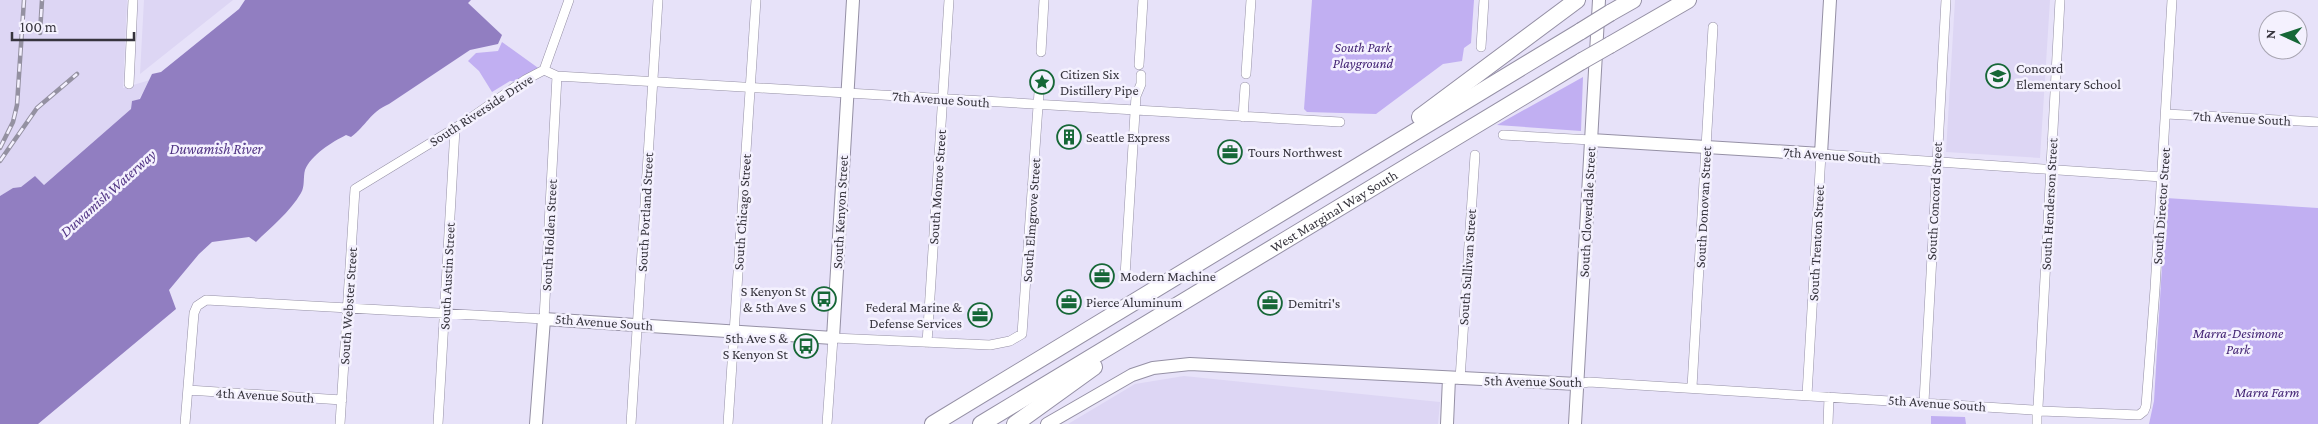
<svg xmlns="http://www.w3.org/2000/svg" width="2318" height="424" font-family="'Crimson Pro',serif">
<rect width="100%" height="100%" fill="#e7e2f9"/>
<path fill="#ddd6f4" d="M0,0H127L123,88L150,80L139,99L132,101L131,109L44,185L35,176L21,187L13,188L0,196Z
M144,0H233L140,74Z
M1955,0H2050L2040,158L1946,152Z
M1184,376L1440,402L1438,424H1068L1135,384Z"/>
<path fill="#c1aff2" d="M1312,0H1474L1471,43L1464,48L1462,61L1443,64L1376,114L1307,112L1304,109Z
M502,42L541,70L519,82L510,81L492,92L479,71L468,61L476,53L498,51Z
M1583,77L1581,131L1497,125Z
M2166,198L2318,208V424H2149L2154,401Z
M1931,416L1965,417L1966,424H1931Z"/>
<path fill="#917ec1" d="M245,0H471L468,3L502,35L498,44L470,50L389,104C369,113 367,125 351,137L346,135C332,142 311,155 305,170C303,177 305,187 301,193C290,212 271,227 256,242L249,237L212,242L199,254L169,290L176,309L38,424H0V196L13,188L21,187L35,176L44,185L131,109L132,101L140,99L152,74L161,72L239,9Z"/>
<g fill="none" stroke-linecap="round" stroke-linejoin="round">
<g stroke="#9590a5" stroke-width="10">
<path id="street" d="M1481,47L1484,0
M1041,52L1044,0
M1139,65L1143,0
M544,70L557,76L1340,122
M1246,74L1251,0
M129,84L133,0
M2166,114L2318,122
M1243,117L1245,87
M1503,135L1591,140
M1125,276L1136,96L1141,84V75
M927,343L949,0
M1460,379L1475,155
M1577,384L1589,382L2033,410
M1692,387L1713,27
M188,390L342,400
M1807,395L1821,154L2162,177
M1924,402L1946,0
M2038,407L2060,0
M2041,411L2139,415L2144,411L2146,406L2155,289L2172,0
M185,424L194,313L197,306L206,300L544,319L557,76
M340,424L355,189L465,122L525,80L544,70L569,0
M438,424L455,129
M631,424L658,0
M728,424L756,0
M827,424L833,338L990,345L1010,341L1022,334L1039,92
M1828,424L1829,397
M2037,424V415"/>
</g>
<g stroke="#9590a5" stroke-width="14">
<path id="secondary" d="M1591,140L1821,154L1830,0
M536,424L544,319L833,338L853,0
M1047,424L1132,375L1153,368L1190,364L1577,384
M1447,424L1449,378
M1575,424L1599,0"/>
</g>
<g stroke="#9590a5" stroke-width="18">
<g id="highway">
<path d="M1610,13L1633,0"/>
<path d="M1610,45L1688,0"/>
<path d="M1420,117L1577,0"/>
<path d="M933,424L1581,31"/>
<path id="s1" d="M981,424L1582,61"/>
<path d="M1015,424L1094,367"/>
</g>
</g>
<use href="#street" stroke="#fff" stroke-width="9"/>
<use href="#secondary" stroke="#fff" stroke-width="12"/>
<use href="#highway" stroke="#fff" stroke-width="16"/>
<g stroke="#9491a1" stroke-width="4.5">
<path id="rail" d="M40,33L42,0
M0,148L13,122L17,105L24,0
M0,161L37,108L77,74"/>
</g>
<use href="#rail" stroke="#f4f1fe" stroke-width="2.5" stroke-dasharray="8" stroke-linecap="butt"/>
<g stroke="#9590a5" stroke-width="18" stroke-linecap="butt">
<path id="highway-bridge" d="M1581,31L1610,13
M1582,61L1610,45"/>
</g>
<use href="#highway-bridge" stroke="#fff" stroke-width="16"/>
</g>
<defs>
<g id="school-ring" transform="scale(1.25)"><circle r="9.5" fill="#f4f1fe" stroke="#166737" stroke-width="1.5"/><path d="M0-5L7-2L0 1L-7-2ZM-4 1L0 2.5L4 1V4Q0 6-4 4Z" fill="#166737"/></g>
<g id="sight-ring" transform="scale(1.25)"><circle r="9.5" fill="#f4f1fe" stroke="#166737" stroke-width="1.5"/><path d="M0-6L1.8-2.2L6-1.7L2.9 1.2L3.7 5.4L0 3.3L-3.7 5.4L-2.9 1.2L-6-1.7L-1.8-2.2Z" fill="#166737"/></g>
<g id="building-ring" transform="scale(1.25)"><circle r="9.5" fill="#f4f1fe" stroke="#166737" stroke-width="1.5"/><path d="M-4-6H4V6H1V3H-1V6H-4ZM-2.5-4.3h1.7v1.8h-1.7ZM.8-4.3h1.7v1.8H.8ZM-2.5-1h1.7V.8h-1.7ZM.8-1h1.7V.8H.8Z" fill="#166737"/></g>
<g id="office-ring" transform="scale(1.25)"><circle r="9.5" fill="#f4f1fe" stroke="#166737" stroke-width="1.5"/><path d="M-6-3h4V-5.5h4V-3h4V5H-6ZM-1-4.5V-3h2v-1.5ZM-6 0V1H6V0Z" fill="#166737"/></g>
<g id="bus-ring" transform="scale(1.25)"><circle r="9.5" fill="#f4f1fe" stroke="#166737" stroke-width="1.5"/><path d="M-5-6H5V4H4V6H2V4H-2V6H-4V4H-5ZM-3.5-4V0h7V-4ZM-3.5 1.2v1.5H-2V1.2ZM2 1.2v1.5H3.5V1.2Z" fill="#166737"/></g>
</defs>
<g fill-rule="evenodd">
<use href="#school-ring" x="1998" y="76"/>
<use href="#sight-ring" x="1042" y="82"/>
<use href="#building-ring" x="1069" y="137"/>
<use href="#office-ring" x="1230" y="152"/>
<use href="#office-ring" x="1102" y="276"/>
<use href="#bus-ring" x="824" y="299"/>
<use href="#office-ring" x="1069" y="302"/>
<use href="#office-ring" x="1270" y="303"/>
<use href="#office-ring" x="980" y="315"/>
<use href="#bus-ring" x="806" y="346"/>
</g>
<g text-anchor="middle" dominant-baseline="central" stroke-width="5" stroke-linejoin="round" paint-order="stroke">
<g font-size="14" font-style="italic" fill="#432474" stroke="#f4f1fe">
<text x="1363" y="47">South Park<tspan x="1363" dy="16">Playground</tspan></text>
<text x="2238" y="333">Marra-Desimone<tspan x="2238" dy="16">Park</tspan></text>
<text x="2267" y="392">Marra Farm</text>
</g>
<g font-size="14" fill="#36343d" stroke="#f4f1fe" text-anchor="start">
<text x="2016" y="68">Concord<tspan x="2016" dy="16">Elementary School</tspan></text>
<text x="1060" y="74">Citizen Six<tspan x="1060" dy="16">Distillery Pipe</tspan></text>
<text x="1086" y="137">Seattle Express</text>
<text x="1248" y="152">Tours Northwest</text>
<text x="1120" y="276">Modern Machine</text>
<text x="806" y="291" text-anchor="end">S Kenyon St<tspan x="806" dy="16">&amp; 5th Ave S</tspan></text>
<text x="1086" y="302">Pierce Aluminum</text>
<text x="1288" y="303">Demitri's</text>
<text x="962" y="307" text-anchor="end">Federal Marine &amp;<tspan x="962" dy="16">Defense Services</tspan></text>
<text x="788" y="338" text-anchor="end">5th Ave S &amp;<tspan x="788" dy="16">S Kenyon St</tspan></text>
</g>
<g font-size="14" fill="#36343d" stroke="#f4f1fe">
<text transform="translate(941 99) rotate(4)">7th Avenue South</text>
<text transform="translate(481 110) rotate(-33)">South Riverside Drive</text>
<text transform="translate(2242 118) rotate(3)">7th Avenue South</text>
<text transform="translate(1832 155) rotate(4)">7th Avenue South</text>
<text transform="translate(937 187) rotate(-86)">South Monroe Street</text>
<text transform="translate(1934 201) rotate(-87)">South Concord Street</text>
<text transform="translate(2049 204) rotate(-87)">South Henderson Street</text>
<text transform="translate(2161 206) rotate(-86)">South Director Street</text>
<text transform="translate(1703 207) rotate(-87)">South Donovan Street</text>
<text stroke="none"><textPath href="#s1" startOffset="412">West Marginal Way South</textPath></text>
<text transform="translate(645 212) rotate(-87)">South Portland Street</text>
<text transform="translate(742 212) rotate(-86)">South Chicago Street</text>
<text transform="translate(840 212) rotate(-87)">South Kenyon Street</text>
<text transform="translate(1587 212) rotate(-87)">South Cloverdale Street</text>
<text transform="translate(1031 220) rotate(-86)">South Elmgrove Street</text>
<text transform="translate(549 235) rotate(-87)">South Holden Street</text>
<text transform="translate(1816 243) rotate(-87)">South Trenton Street</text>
<text transform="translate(1467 267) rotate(-86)">South Sullivan Street</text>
<text transform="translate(447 276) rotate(-87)">South Austin Street</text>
<text transform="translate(348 306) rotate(-86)">South Webster Street</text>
<text transform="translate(604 322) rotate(4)">5th Avenue South</text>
<text transform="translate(1533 381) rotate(1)">5th Avenue South</text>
<text transform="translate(265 395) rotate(3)">4th Avenue South</text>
<text transform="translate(1937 403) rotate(4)">5th Avenue South</text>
</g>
<g font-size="15" font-style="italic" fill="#503384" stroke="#f4f1fe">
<text x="216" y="149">Duwamish River</text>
<text transform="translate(108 193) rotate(-42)">Duwamish Waterway</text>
</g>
</g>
<g transform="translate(2283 35) rotate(273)"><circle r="24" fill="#f4f1fe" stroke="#a8a5b1"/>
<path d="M0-4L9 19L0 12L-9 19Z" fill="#166737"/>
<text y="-8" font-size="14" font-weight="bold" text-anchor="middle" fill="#36343d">N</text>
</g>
<path d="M12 32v8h122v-8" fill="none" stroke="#36343d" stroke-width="2.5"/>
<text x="20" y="32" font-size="15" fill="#36343d" stroke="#f4f1fe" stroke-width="4" paint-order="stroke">100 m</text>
</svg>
